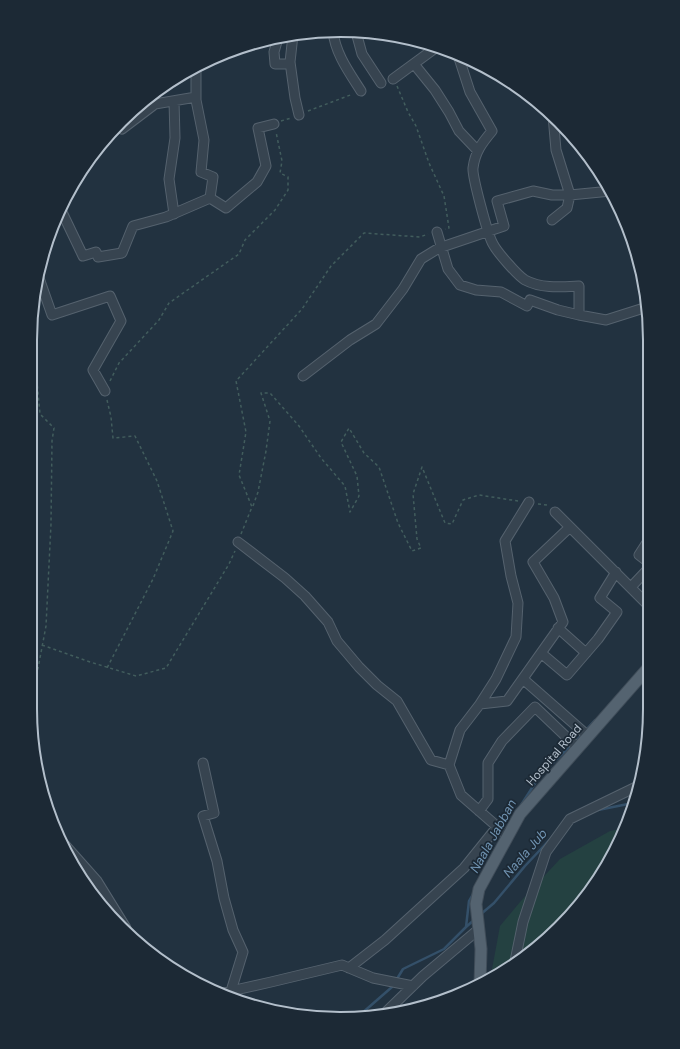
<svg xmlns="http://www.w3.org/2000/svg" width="680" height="1049" font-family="'DM Sans',sans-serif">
<rect width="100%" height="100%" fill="#223240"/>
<path fill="#244141" d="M626,828L573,913L495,977L490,980L500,926L520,902L560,859L610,831Z"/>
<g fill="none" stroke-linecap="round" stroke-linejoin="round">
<path stroke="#345069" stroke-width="2.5" d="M643,666L648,660
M575,742L595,720
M521,805L541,774L572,745
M598,810L633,803
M481,914L494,903L525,866L556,833
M466,927L474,920
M361,1014L392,987L403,969L444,949L466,927L469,901L473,894"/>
<g stroke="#55626e" stroke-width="11">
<path id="minor" d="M333,31C335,53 349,72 361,91
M356,32L362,54L381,83
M293,35L290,62L295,98L299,115
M278,38L274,52L275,64H290
M458,55L470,92L492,131C482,143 475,152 473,168C472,176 488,236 493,244C497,252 518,276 525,280C542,289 561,287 579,286V315L606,320L647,307
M414,64L435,90L449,112L459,131L477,150
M196,67V100L204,140L201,172L213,177L210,198L226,208L257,182L266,166L258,128L274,124
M393,79L438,46
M149,96L155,104L196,97
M174,101L175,138L169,179L174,214
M118,125L122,129L155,104
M60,208L83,256L96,252L98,257L122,253L133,226L166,217L210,198
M552,220L567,208L570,195L556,150L553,116
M437,232L448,269L460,285L476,290L501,292L527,306L530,300L558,310L579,315
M39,278L52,315L110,296L121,321L93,370L105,391
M303,376L350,340L376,324L403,289L421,259L439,248L504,226L497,201L533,191L552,195H570L611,191
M555,512L648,605
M238,542L285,578L305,596L328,622L337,641L359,667L377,685L397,701L431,760L449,765
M648,562L639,555L648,541
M631,587L648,569
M558,628L586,653
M541,653L567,675L598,639L617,612L600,598L616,572
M523,679L588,736
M480,704L496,679L516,637L518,603L511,576L505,541L529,502
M203,763L214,813L203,816L217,861L224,898L233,930L243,952L231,991
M479,811L488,799V763L502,741L535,707L578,748
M508,836L461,795L449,765L460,730L480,704L507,701L563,622L554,598L533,562L570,527
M65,845L97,881L126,928
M515,961L523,922L546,852L570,819L638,786
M349,968L385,940L464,868L497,827
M222,993L271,982L342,965L373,978L413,986
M386,1012L423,976L479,929"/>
</g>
<g stroke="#404d59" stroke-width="13">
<path id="major" d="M480,984L481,949L476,904L479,889L520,814L648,668"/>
</g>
<path stroke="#425d5d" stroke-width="1.5" stroke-dasharray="3 3" stroke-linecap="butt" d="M397,86L408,112L416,126L429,163L444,196L449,228L445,229
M308,111L353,94
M281,121L291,118
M110,381L119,363L159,320L169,303L239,254L245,240L275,210L288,190V177L280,173L282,161L276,132
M107,400L111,417L113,438L135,436L157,481L173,531L153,579L107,668
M538,504L547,505L549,507
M253,506L258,492L266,451L270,421L261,393H270L299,426L321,458L345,486L350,512L359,496L357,476L341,442L349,428L364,453L379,467L398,523L412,551L421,548L417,539L413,494L422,467L445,523L452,524L463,500L479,495L518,501
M241,534L252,507L239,475L246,432L236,381L302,309L331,266L364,233L420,237L428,234
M42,645L90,662L136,676L166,668L229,564L235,551
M30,711L46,626L51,524L52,441L54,428L40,414L36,371L32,358"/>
<use href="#minor" stroke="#374450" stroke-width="9"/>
<use href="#major" stroke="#546370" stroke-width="11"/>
</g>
<g text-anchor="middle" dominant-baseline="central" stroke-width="3.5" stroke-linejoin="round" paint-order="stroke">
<g font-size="12" fill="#b3bfcb" stroke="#1c2935">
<text transform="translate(554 755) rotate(-49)">Hospital Road</text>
</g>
<g font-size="13" font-style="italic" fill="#7093b1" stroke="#1c2935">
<text transform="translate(493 836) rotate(-61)">Naala Jabban</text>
<text transform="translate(525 853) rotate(-49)">Naala Jub</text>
</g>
</g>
<path d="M0 0H680V1049H0ZM340 37H340A303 303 0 0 1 643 340V709A303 303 0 0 1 340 1012H340A303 303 0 0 1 37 709V340A303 303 0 0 1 340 37Z" fill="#1c2935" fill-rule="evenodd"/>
<path fill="none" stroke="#b3bfcb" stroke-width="2" d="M340 37H340A303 303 0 0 1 643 340V709A303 303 0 0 1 340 1012H340A303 303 0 0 1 37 709V340A303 303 0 0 1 340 37Z"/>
</svg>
